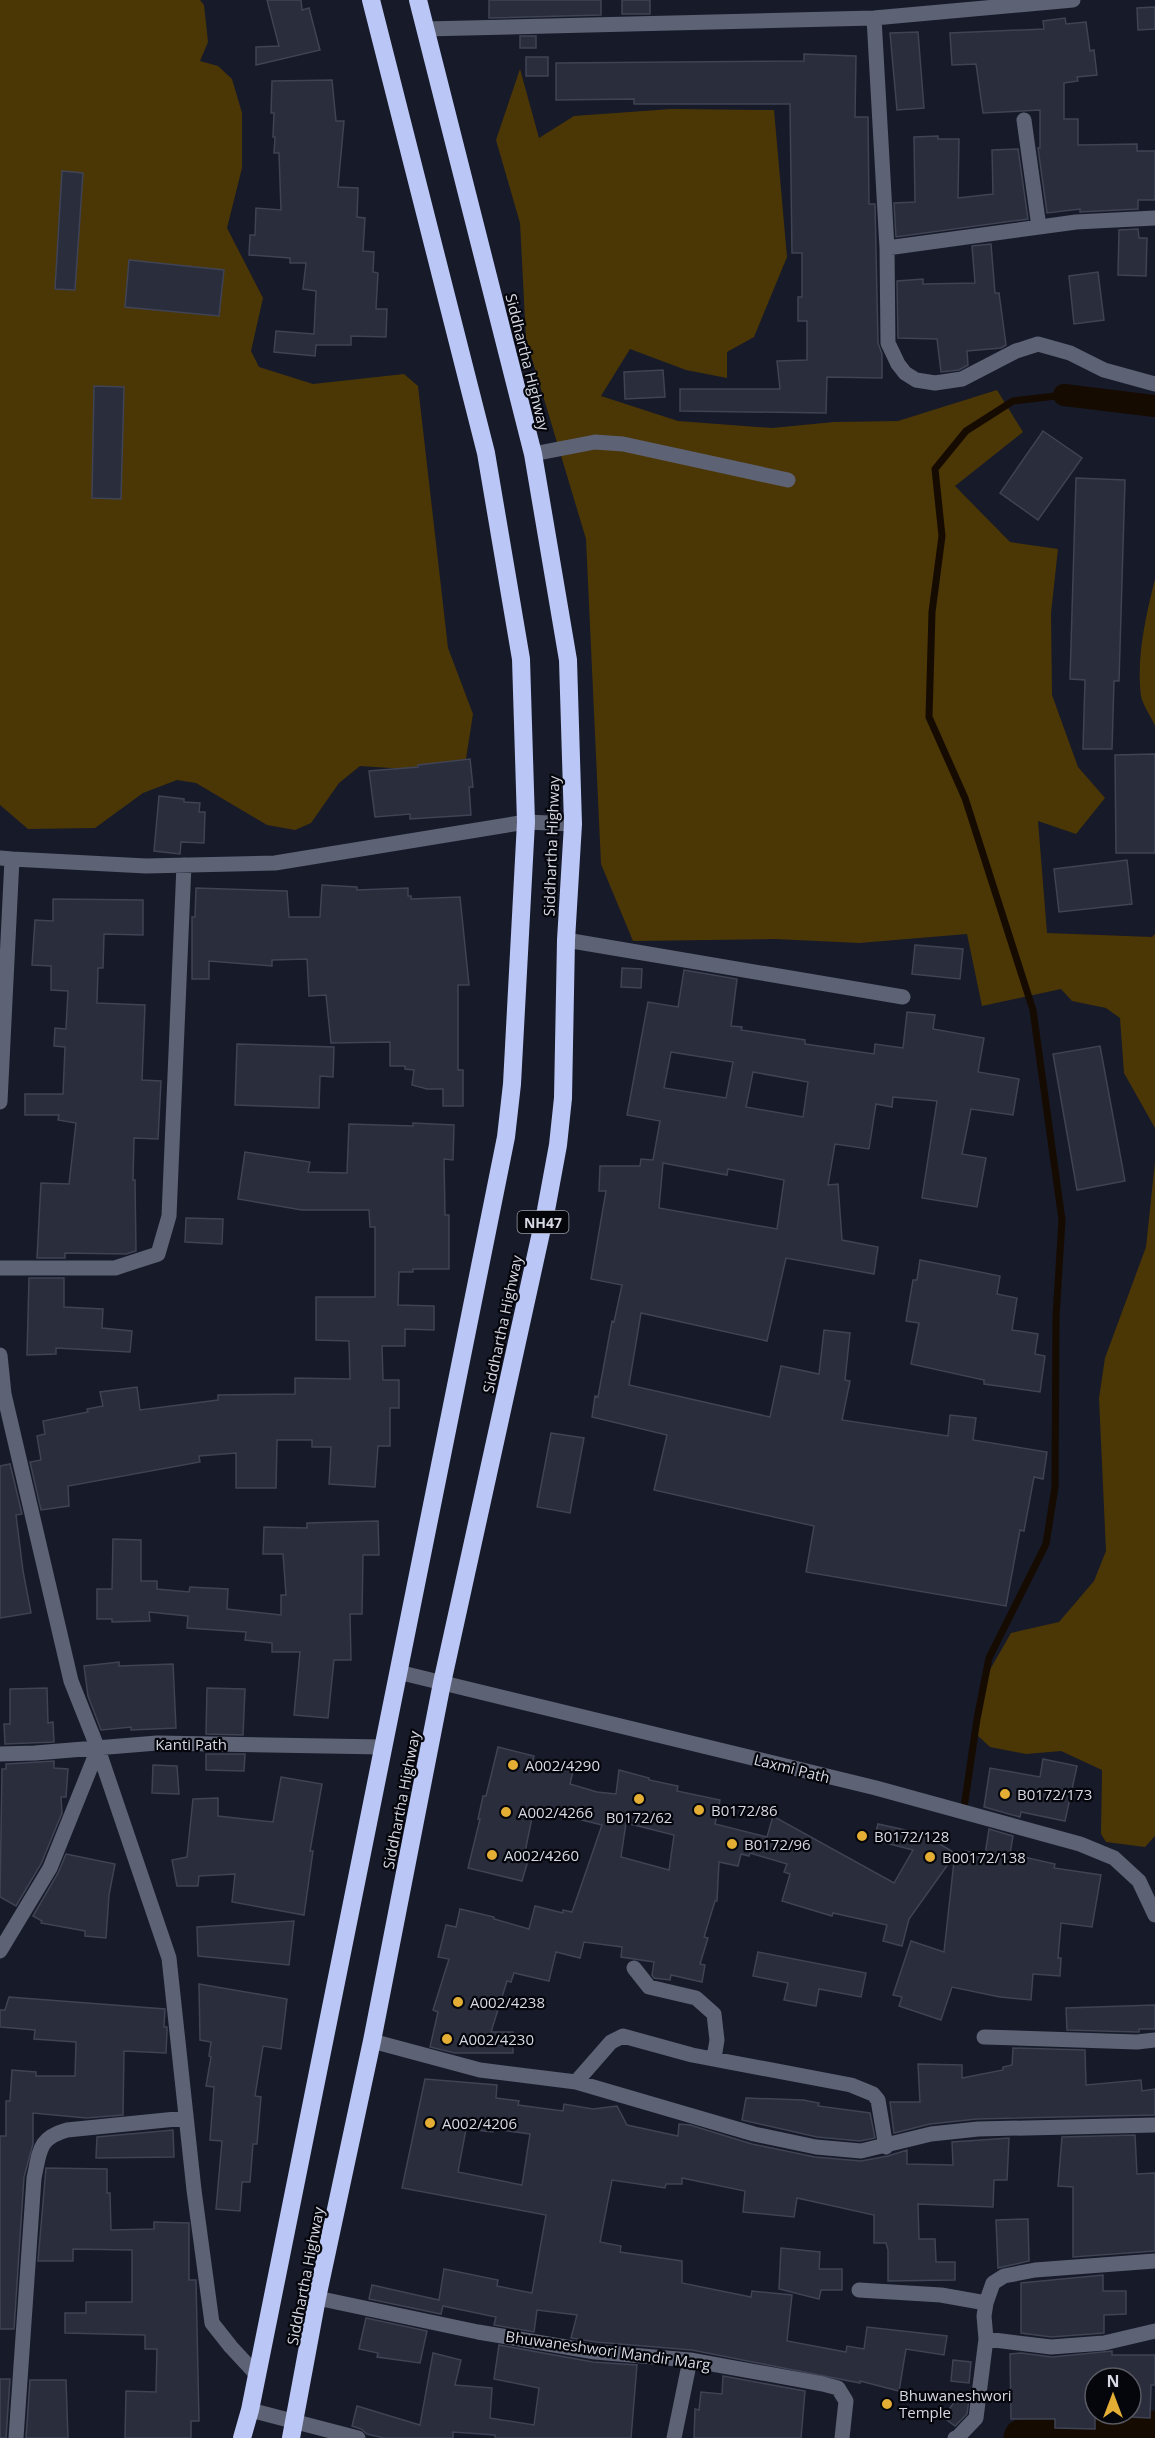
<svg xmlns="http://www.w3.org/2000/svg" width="1155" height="2438" font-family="'Open Sans',sans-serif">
<rect width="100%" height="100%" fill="#171a29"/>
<path fill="#4b3606" d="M0,0H200L204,5L208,42L200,61L218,66L232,79L242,113V168L227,228L263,298L251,351L259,367L313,384L404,374L418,386L448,648L473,714L465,765L437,771L360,766L339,783L311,823L295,830L267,825L196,783L177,780L143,793L95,828L28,829L0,805Z
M520,69L539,138L574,116L671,109L774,110L787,257L754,337L727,352V378L686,370L630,349L601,396L678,421L772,428L834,422L898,421L997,390L1023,432L955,486L1010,542L1058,549L1051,613L1052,695L1078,767L1105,798L1076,834L1038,821L1047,933L1152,937L1155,934V1128L1124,1073L1120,1018L1106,1008L1072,1001L1061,989L982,1006L967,934L859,943L775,939L633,941L601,864L586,539L526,339L520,223L496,140Z
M1155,579V726C1151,716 1143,706 1141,696C1136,658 1146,615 1155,579Z
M1155,1162V1836L1145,1847L1106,1842L1101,1834L1102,1770L1061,1751L1026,1754L990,1747L976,1734L980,1687L1011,1633L1059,1622L1094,1581L1106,1551L1099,1398L1105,1358L1146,1247Z"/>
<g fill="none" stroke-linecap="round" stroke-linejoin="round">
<path stroke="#160b00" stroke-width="7" d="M964,1808L977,1719L989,1658L1046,1544L1055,1487L1056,1317L1062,1220L1033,1010L965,798L929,717L932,612L942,536L935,469L966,431L1013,401L1064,395"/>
<path stroke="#160b00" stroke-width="22" d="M1064,395L1155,406"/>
<path stroke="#160b00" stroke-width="39" d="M1023,2438L1155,2430"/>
</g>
<path fill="#292d3c" stroke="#3f4354" stroke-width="1.5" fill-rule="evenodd" d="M267,0H301L302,10L309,8L320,50L256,65V47L279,46Z
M489,0H601V15L489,18Z
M622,0H650V14H622Z
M1155,7V29L1138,30L1137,8Z
M1065,18L1066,24L1086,22L1090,51L1094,50L1097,75L1077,77L1078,81L1064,83V119H1078V145L1137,144V151H1155V200H1138V209L1080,212V209L1047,213L1038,148H1040V110L983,113L976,64L952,65L950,33L1044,29L1043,21Z
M918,32L924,108L897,110L890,33Z
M520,36H536V48H520Z
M804,54L856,56L855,117H868L869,204H875L878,343L882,354V378L827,377L826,413L680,411V389H780L777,361L807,360V321H798V297H802V253H792L790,104H634V99L556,100V63L804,61Z
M526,57H548V76H526Z
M332,80L336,121H344L338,187L358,188L357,217L365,218L363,251L374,252L373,272L378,273L376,309H387L386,337L351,336V345H316L315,356L274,352L276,331L314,334L316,291L303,289L306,263H290V258L249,255L250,235H255L256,208L281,210L279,153H274L275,137H273L274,113H271L272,81Z
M938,136V139H959L958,198L993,194L992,150L1018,149L1028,219L896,237L894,203L915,202L914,137Z
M62,171L83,173L75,290L55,289Z
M1138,229L1139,238H1147L1146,276L1118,275L1119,230Z
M991,244L995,293H999L1006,345L1001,348L967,351L968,365L959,370L941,372L937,339L898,338L897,281L923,279V284L975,283L972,246Z
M129,260L224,270L219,316L125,307Z
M1098,272L1104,320L1074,324L1069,276Z
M663,370L665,397L625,399L624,372Z
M94,386L124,387L121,499L92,498Z
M1043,431L1082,458L1038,520L1000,493Z
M1076,478L1125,480L1119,681H1114L1112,749H1083L1085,680L1070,679Z
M1155,754V853H1116L1115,755Z
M470,759L473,787H469L471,815L410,819V814L375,817L369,771L418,767V765Z
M159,796L184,799V802L200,803L199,812H205L204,843L181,842L180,854L154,851Z
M1127,860L1132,904L1059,912L1054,869Z
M322,885L357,887V890L408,888V896H411V899L460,897L469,985H458V1070H463V1106H443V1089H427L412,1085L414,1070L405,1069V1066H390V1042L331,1043L326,995L309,996L307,959L272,960V966L209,961V979H192V917H195L196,888L287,891L289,917H320Z
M53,899L143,900V935L104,934L103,968H98L97,1003L145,1005L142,1080L161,1081L158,1139L134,1138L133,1180H135L136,1251L126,1254L65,1253V1258H37L41,1183L69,1184L76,1123L58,1120L59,1115H25V1094H63L65,1047L54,1046L55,1028L66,1029L68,991L51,990V966L32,965L35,920L53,921Z
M915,945L963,949L960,979L912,974Z
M622,968L642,969L641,988L621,987Z
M684,970L737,979L731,1026L742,1027L741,1030L805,1040V1044L874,1054L875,1044L903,1048L907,1012L935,1015L933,1029L984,1038L978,1072L1019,1079L1013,1115L971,1109L962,1154L986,1158L977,1207L922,1198L937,1101L893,1097L892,1107L876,1104L869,1149L835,1144L828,1185L838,1184L842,1240L878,1247L874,1274L786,1258L767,1341L641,1313L629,1385L770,1417L781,1366L819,1374L824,1330L850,1333L845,1380L850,1381L842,1420L948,1436L950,1415L976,1418L973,1440L1047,1452L1043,1479L1034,1477L1024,1531L1020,1530L1006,1606L806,1572L814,1526L654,1490L667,1435L592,1417L595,1396L598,1397L612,1321L614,1322L622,1285L591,1279L606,1191H599L600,1166H640L641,1159L653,1160L660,1121L627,1115L648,1002L678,1007ZM671,1052L733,1062L726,1098L664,1088ZM753,1072L808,1082L803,1117L746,1107ZM663,1163L727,1175L728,1169L784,1180L777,1229L659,1208Z
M237,1044L334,1047L333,1077L320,1076L319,1108L235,1105Z
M1100,1046L1125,1181L1077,1190L1053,1054Z
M413,1123L454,1125L453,1160L444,1159L445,1215H449V1269H413V1272H399L398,1305L434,1306V1330L405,1329V1346H382L383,1380H399V1408H390V1446H378L375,1487L329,1484L331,1447H312V1440H277L276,1488H236V1453L199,1456L200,1462L68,1486L69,1506L41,1510L30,1462L41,1460L37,1436L45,1434L43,1421L88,1412L87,1409L103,1406L100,1392L137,1387L140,1410L218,1400V1395L295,1394V1378L350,1379L349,1341L316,1340V1297H375V1227H370L369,1210H302L238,1199L245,1152L310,1162L308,1172L347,1173L349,1124L413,1126Z
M186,1218L223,1219L222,1244L185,1242Z
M920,1260L1000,1276L997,1294L1017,1298L1012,1330L1038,1334L1035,1354L1045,1356L1040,1392L984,1384V1380L911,1364L919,1323L906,1321L913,1280H917Z
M29,1278H64V1307L103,1309L102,1328L132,1331L130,1352L56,1348V1354L27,1355Z
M551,1433L584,1438L570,1513L537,1507Z
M10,1464L22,1514L16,1515L23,1571L31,1613L0,1618V1466Z
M378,1521L379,1555H363L362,1614H350L351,1660H334L328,1718L294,1715L300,1652H272V1643L245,1640L246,1632L187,1628L188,1616L149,1612L150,1621L112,1622V1619H97V1589H112L113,1539L141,1540V1581H157V1589L189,1592L190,1587L228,1589L227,1609L281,1615V1595H286L283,1554H263L264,1527L307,1528V1523Z
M119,1662V1666L173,1664L176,1728L131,1730V1727L101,1730L88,1696L84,1666Z
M47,1688L48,1723L53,1722L54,1742L5,1744L4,1724H10V1689Z
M207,1688L245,1689L243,1735L206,1734Z
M498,1747L534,1756L532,1763L573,1771L570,1784L597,1792L616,1794L619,1770L649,1778V1780L678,1786L677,1791L720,1800L715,1824L767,1837L773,1816L894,1883L913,1850L874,1840L878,1824L923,1834L963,1858L965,1851L985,1855L989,1829L1013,1836L1010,1854L1055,1864L1054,1868L1101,1875L1092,1927L1061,1923L1058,1958H1061L1060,1976L1033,1974L1031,2000L1000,1997L952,1987L941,2020L899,2006L902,1997L893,1995L911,1941L944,1952L954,1861L951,1860L909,1919L902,1946L883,1941L887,1925L833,1913L832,1916L782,1901L790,1874L784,1872L787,1864L750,1853L749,1856L741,1854L738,1866L719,1862L717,1901H715L704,1937L708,1938L700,1964L705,1965L702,1982L671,1975L670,1980L654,1978L652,1975L654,1962L621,1957L622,1947L584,1942L580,1958L556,1952L549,1981L514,1973L511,1982L507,1981L491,2032H513V2053H455L430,2047L438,2012L433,2010L449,1959L438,1957L446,1925L456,1927L460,1909L494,1917V1919L529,1929L535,1906L563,1913V1910L572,1912L602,1825L534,1808L525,1852L530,1854L522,1881L468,1868L480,1819H478L483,1796H486ZM626,1823L674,1835L669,1870L621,1857Z
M206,1754H245L244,1771L206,1770Z
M1043,1759L1077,1766L1065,1821L1021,1812L1020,1817L984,1807L990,1768L1040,1777Z
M54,1761V1768L68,1769L66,1797H61L62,1813L41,1864L16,1906L0,1897L2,1769H6V1764Z
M153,1765L177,1766L179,1794L152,1793Z
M281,1777L322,1784L310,1851H313L304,1915L232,1902L235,1874L199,1876L198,1886H177L172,1860L187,1857L193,1799L218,1798V1816L273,1822Z
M66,1854L115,1864L109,1895L106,1938L85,1936V1931L41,1923L42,1921L33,1916L58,1873Z
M294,1921L289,1965L198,1956L197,1927Z
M758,1952L866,1973L861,1997L819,1989L816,2006L784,2000L788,1983L753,1976Z
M199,1984L287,1999L281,2049L263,2046L255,2096L261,2097L257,2144H253L250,2182H242L240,2211L216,2209L222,2141L210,2140L214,2087L206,2086L211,2057L209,2056L211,2042L200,2040Z
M9,1997L165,2009L164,2027H167V2031L166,2053L124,2051L123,2115L86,2118L33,2113V2144L24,2177L14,2329H0V2136H6V2101H10L12,2070L36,2072V2076H75L76,2042L34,2039L35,2030L0,2027V2010H5Z
M1155,2005V2029H1139V2032H1137L1067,2030L1066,2008Z
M1013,2048L1085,2050L1086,2085L1141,2080L1142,2091L1155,2089V2115L977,2119L930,2124L894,2133L890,2102H920L918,2064L962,2065V2078L1003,2070V2067L1012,2065Z
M425,2079L497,2085L496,2098L519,2101L518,2105L563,2111L564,2104L593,2109L617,2106L627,2125L678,2136L679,2124L690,2125L752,2144L815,2157L861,2161L888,2156L907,2150V2164L953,2165L952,2142L1009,2138L1007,2180H994L993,2207L918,2204L919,2239H935L936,2262H955V2280L888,2281V2250L886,2243H874V2215L797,2198L794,2217L743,2212L745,2191L682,2178V2184H666L665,2188L612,2180L600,2242L621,2246L620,2252L682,2261V2283L751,2297L752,2291L792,2295L787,2341L846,2352L847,2346L864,2349L867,2327L947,2336L944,2355L906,2349L899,2391L860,2381V2383L692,2350L596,2342L571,2338L577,2315L537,2310L534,2332L494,2325L496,2317L443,2306L441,2314L369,2299L372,2285L439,2300L444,2269L498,2280L497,2286L532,2293L546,2215L402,2188ZM466,2129L493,2132V2129L530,2134L522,2185L458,2172Z
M746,2098L803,2100L819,2103L818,2106L870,2113L875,2138L860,2141L817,2137L742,2120Z
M173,2130L174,2157L96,2158L97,2137Z
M1135,2135L1137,2174L1155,2173V2251L1073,2257V2187L1058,2186L1062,2137Z
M46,2168L107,2169V2193H110L111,2230L154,2229V2222L189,2223V2280H196L199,2421H191V2438H125L126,2391L156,2392L157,2349H145V2335L65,2333V2313H86V2302H132V2250L73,2249V2261H38Z
M1028,2219L1029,2261L998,2268L996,2220Z
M781,2248L820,2252L819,2269H842V2290H821L819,2299L779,2289Z
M1103,2275V2291H1126V2314L1104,2315V2333L1051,2337L1021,2333V2283Z
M366,2318L427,2331L420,2363L377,2357L378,2353L359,2349Z
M499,2345L593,2362L637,2365L631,2438H495V2435L453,2432V2438H384L367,2434L361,2429L352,2426L357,2406L420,2425L433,2353L461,2360L455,2385L492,2388L490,2418L534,2425L539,2388L494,2379Z
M1112,2351V2355H1155V2385H1151L1150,2418L1131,2417V2378H1095V2429L1055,2428V2419H1011L1010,2354L1021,2353L1052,2357Z
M953,2360L971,2362L969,2383L951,2381Z
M723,2376L805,2391L801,2438H694L695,2409L699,2410L701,2392L722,2394Z
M0,2379H10L6,2438H0Z
M30,2380H66L68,2438H26Z
M961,2393L969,2399L967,2414L955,2426L943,2417Z"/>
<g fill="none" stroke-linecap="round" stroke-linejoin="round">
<path stroke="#5d6274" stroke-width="15" d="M874,18L887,248L888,343L898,364L905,373L916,380L935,383L962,379L1016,351L1038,344L1070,353L1104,370L1155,384
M425,29L874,18L1073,0
M1024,120L1039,227
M887,248L1076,222L1155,218
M533,454L595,442L623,444L788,480
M0,858L12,859L0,1102
M12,859L146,866L275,863L526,822L573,824
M566,940L903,997
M0,1268H115L158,1254L169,1216L184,865
M0,1355L4,1394L71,1681L98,1749L169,1958L194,2190L212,2323L231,2347L256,2374
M398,1672L876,1788L1080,1844L1114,1858L1139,1881L1155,1915
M0,1754L35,1753L157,1743L383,1747
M0,1951L50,1868L98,1749
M634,1968L649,1987L696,1998L714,2014L717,2040L714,2058
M984,2037L1137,2042L1155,2040
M372,2041L480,2070L576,2082L754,2134L816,2147L861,2151L931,2134L978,2129L1155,2125
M576,2082L611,2042L623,2036L692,2055L851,2085L873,2094L878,2100L886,2147
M859,2290L941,2295L986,2303
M317,2298L478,2332L595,2352L690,2360L823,2384L838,2388L846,2401L842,2438
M986,2339L1051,2347L1104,2343L1155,2331
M250,2410L358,2438
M16,2438L34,2178C40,2151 38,2138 67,2130L186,2118
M674,2438L690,2360
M955,2438L958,2437L976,2418L986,2339L984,2316L986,2303L993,2283L1004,2276L1035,2270L1155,2261"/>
<path stroke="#bac6f5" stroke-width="18" d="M242,2438L250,2410L506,1137L512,1084L526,822L521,659L486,453L371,0
M291,2438L317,2298L372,2041L442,1683L546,1210L558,1145L563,1098L566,940L573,824L568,660L533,454L418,0"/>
</g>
<g fill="#e4ae35" stroke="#05060c" stroke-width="2">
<circle cx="513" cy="1765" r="6"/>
<circle cx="1005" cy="1794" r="6"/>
<circle cx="639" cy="1799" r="6"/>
<circle cx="699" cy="1810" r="6"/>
<circle cx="506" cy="1812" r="6"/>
<circle cx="862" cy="1836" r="6"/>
<circle cx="732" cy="1844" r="6"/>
<circle cx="492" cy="1855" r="6"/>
<circle cx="930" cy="1857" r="6"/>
<circle cx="458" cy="2002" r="6"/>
<circle cx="447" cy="2039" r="6"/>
<circle cx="430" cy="2123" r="6"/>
<circle cx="887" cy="2404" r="6"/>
</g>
<g text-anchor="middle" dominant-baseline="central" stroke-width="4.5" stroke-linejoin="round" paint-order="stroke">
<rect fill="#05060c" stroke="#979aa3" stroke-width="1.5" x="517.5" y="1211" width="51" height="22" rx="4.5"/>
<g font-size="14" font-weight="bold" fill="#d6d9e4">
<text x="543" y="1222">NH47</text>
</g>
<g font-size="15" fill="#d6d9e4" stroke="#05060c">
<text transform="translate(528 362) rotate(76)">Siddhartha Highway</text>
<text transform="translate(551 846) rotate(-88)">Siddhartha Highway</text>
<text transform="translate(502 1324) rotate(-78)">Siddhartha Highway</text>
<text x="191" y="1744">Kanti Path</text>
<text transform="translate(792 1768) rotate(14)">Laxmi Path</text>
<text transform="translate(401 1800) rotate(-79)">Siddhartha Highway</text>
<text transform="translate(305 2276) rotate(-79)">Siddhartha Highway</text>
<text transform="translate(608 2350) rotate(8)">Bhuwaneshwori Mandir Marg</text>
</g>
<g font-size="15" fill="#d6d9e4" stroke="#05060c" text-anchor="start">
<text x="525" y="1765">A002/4290</text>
<text x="1017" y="1794">B0172/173</text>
<text x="711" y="1810">B0172/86</text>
<text x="518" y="1812">A002/4266</text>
<text x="639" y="1817" text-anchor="middle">B0172/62</text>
<text x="874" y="1836">B0172/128</text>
<text x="744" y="1844">B0172/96</text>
<text x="504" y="1855">A002/4260</text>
<text x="942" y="1857">B00172/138</text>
<text x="470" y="2002">A002/4238</text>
<text x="459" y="2039">A002/4230</text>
<text x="442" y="2123">A002/4206</text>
<text x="899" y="2395">Bhuwaneshwori<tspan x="899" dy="17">Temple</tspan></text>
</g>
</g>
<g transform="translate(1113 2396)"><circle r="28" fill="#05060c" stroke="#595a62" stroke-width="1.5"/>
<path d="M0-4.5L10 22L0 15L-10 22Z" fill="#e4ae35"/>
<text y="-9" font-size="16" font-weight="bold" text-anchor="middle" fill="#d6d9e4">N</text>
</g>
</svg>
